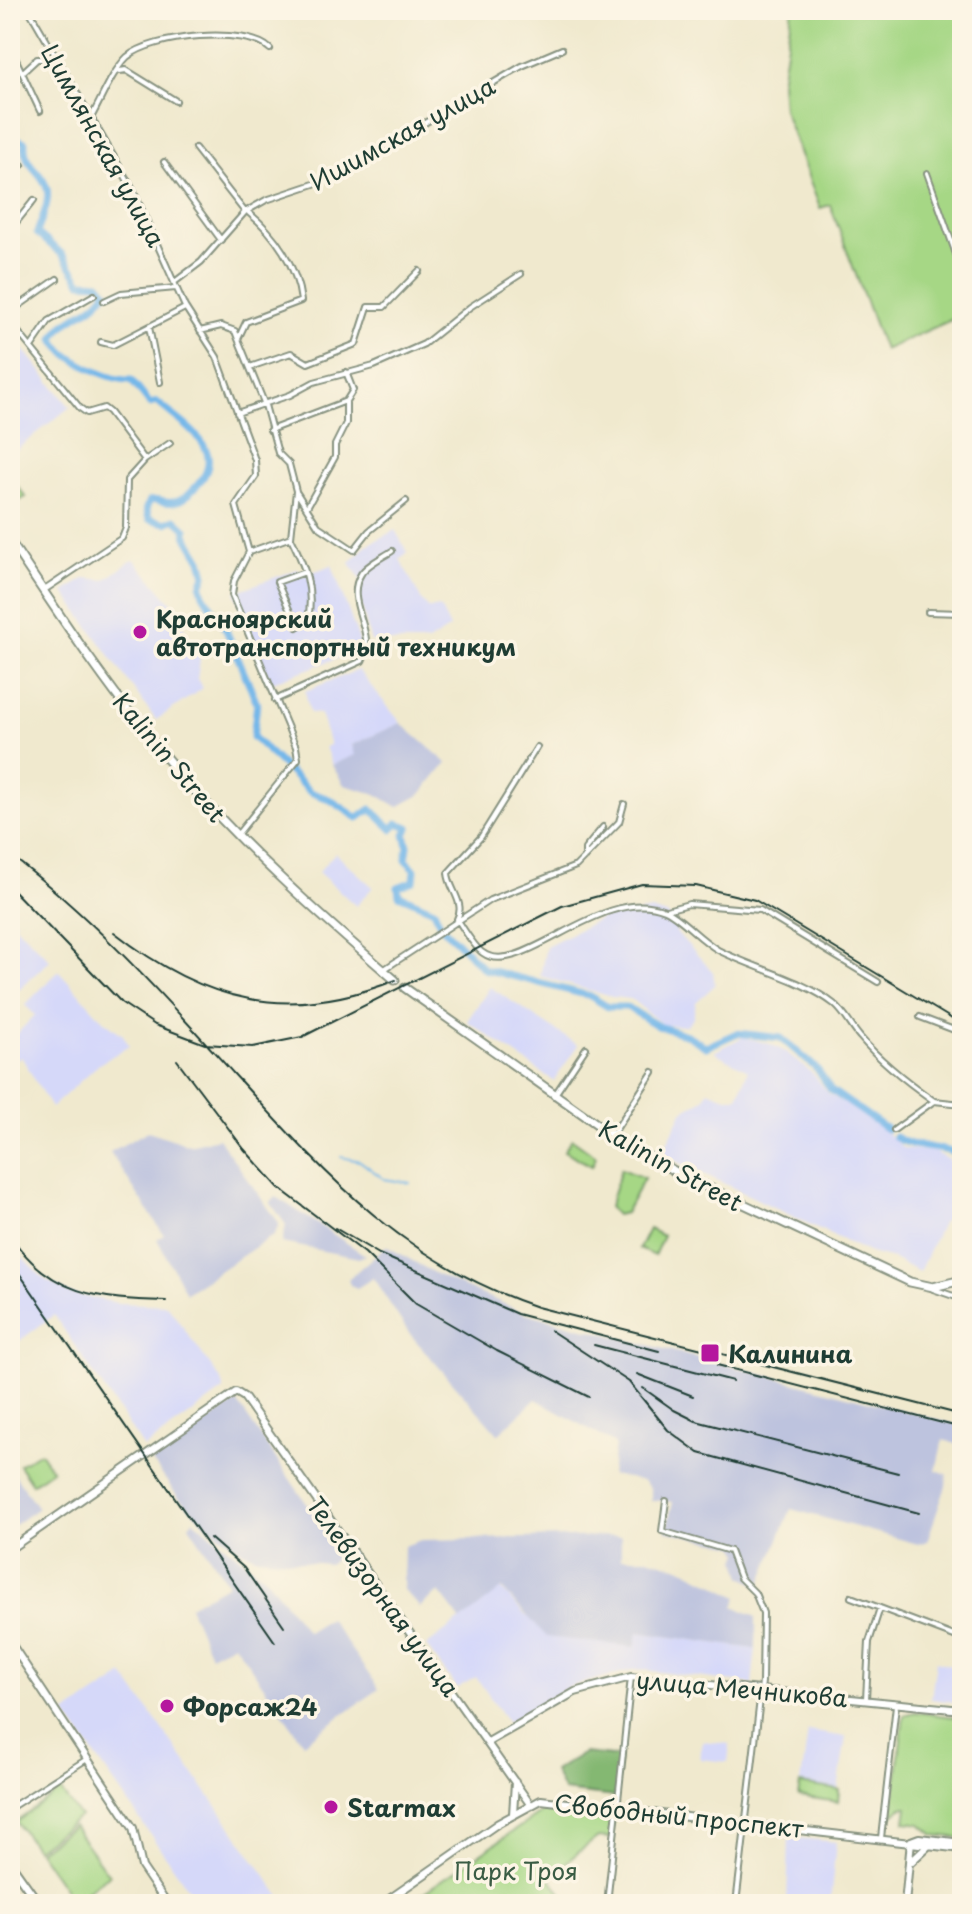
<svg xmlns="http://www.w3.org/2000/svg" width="972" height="1914" font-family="'Playpen Sans',sans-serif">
<rect width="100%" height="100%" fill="#fcf5e5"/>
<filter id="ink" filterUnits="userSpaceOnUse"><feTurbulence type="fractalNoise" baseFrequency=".0125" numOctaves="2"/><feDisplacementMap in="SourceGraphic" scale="16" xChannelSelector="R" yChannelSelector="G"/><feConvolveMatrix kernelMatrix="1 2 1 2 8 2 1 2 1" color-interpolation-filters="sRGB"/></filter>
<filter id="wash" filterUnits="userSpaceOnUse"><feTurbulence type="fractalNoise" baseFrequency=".006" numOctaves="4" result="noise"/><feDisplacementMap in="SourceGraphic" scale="32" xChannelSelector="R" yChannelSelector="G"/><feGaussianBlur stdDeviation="1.8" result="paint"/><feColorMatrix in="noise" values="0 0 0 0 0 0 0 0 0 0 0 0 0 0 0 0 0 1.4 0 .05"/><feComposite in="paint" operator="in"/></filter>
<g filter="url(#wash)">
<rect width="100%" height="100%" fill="#f0e9ce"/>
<path fill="#d5d8f9" d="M10,332L70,407L10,455Z
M395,530L408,553L400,559L422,601L429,609L440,607L450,628L428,642H371L359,595L361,580L350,563L366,546Z
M134,559L173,604L200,660L197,679L203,688L156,720L64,592L86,578L105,580Z
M332,565L362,649L270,683L235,592L298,569L302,576Z
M358,670L401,723L352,745L356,755L332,765L325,747L330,745L320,714L310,713L305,691Z
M335,853L373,887L356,906L318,872Z
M651,910L667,915L677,924L676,932L713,972L715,985L696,1002L693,1018L686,1026L663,1025L631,999L612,997L540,976L546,946L602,918Z
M10,915L16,921L15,925L50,960L10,998Z
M59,971L102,1019L123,1035L129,1046L99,1064L51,1108L21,1056L17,1059L10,1051V1041L35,1015L25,1005Z
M490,987L578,1045L554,1081L467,1021Z
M743,1037L770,1044L786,1052L813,1074L829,1094L875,1122L903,1148L935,1152L962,1168V1197L954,1220L943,1221L919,1272L893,1259L870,1253L662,1154L682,1112L704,1099L708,1090L726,1097H738L748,1070L714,1052Z
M21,1256L44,1279L71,1294L118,1303L167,1305L223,1383L224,1390L144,1448L54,1315L10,1348V1265Z
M501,1589L526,1616L635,1647L637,1632L756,1649L752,1684L636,1669L571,1686L508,1723L476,1677L457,1688L426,1646Z
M936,1661L962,1669V1703L931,1699Z
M124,1675L286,1904H199L66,1714Z
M808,1731L846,1737L838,1789L801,1783Z
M702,1741L730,1744L728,1762L700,1759Z
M789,1837L836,1842L830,1904H787Z"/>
<path fill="#bdc3de" d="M401,723L447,763L420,795L398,807L376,794L344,785L332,765L355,755L352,745Z
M148,1131L189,1145L218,1138L279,1223L275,1234L186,1293L157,1239L164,1235L110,1152Z
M276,1197L313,1221L365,1255L359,1258L282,1243L286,1225L270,1202Z
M386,1246L441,1277L525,1313L962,1426V1445L943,1440L936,1470L947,1474L946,1486L927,1541L918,1544L791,1509L760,1586L742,1577L737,1560L740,1553L735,1546L666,1531L673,1502L651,1500V1489L643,1481L611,1475L615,1444L536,1399L498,1434L409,1333L373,1278L357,1288L350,1285L348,1279Z
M237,1402L342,1555L328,1564L258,1557L243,1551L207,1526L179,1498L151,1460Z
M10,1468L38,1508L10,1528Z
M193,1520L266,1578L307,1632L329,1618L379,1689L303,1743L234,1643L210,1655L189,1606L228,1584L189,1525Z
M621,1536V1558H647L680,1567L738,1597L734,1606L756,1617V1649L638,1632L635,1647L547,1637L502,1589L461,1621L439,1592L420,1607L403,1590L404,1546L421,1540Z"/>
<path fill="#a6d785" stroke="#628a5c" stroke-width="2" d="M792,10H962V315L884,350L830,205L820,208L783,109L781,82Z
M10,477L26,497L10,506Z
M572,1139L596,1156L592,1166L564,1151Z
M621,1169L644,1178L625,1213L616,1215L609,1207Z
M649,1229L663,1236L654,1256L639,1249Z
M40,1452L52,1470L32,1484L19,1465Z
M915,1712L962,1718V1838L934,1835L921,1824L905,1822L907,1807H902L892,1816L904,1715Z
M800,1784L839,1790L838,1802L798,1796Z
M60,1790L80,1817L36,1849L16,1822Z
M543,1811L614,1819L610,1838L598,1837L549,1876L569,1904H407Z
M73,1826L109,1875L73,1901L38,1851Z"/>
<path fill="#84b872" stroke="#527a53" stroke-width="2" d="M584,1753L620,1757L615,1797L563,1791L554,1771Z"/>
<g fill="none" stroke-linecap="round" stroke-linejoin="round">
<path stroke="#74b7e9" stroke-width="2" d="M341,1157L360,1161L384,1179L410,1183"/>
<path stroke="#74b7e9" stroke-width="7" d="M10,136L25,142C23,168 42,169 47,189C50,203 41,220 37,233L63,255L81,282L99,283L106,291C93,315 65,314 54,339C62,358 110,381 131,380L150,404L157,402C180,423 229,448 199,483C193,490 184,501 174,502C166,504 158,499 150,501L146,508L149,519L166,523L175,519L186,529V535L201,560L205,575L201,586L203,594L226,630L257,703L253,737L310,792L329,799L358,818L371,809L392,829L397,823L409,827L405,834L408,846L406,859L415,870L414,881L398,887L399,895L434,910L441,926L484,969L590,996L608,1007H627L658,1026L687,1035L706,1047L737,1033L781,1038L817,1069L831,1090L887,1129
M895,1137C917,1151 940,1144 962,1157"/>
</g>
</g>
<g filter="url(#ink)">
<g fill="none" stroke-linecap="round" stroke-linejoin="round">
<g stroke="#889381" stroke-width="8">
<path id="street" d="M29,10L133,190L185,307L217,357L255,460L256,476L236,505L249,552L234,581L232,595L296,747L298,759L237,835
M10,47L40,111
M120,71L126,70L176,101
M23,72L37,59H58
M92,116C102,98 112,72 127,57C152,35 247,26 270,49
M195,148L245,212
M164,162L221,240
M927,173L962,271
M10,175L22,165
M10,230L34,200
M176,281L201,262L245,212L266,200L329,179L522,66L562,49
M104,301L121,293L176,288
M10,312L57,279
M10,322L80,408L87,413L104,408L109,412L145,460L127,480L126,528L122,538L43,591
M149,327L160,382
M200,331L221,326L235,331L238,339L246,322L301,301C297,266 275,234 249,213
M238,339L265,405L278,453L289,464L296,491L291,537L249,552
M101,342L113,345L185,308
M31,347L49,321L94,295
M250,367L291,353L308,363L356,344L368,307H384L419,271
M237,413L290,395L314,382L374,366L424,344L470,307L521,274
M270,430L346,401
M145,460L170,443
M297,493L318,526L354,550L369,531L406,501
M307,507L335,457V445L346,423V401L353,390L346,372
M291,538C305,567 314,588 308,620L297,627L277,582L305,572
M928,612L962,613
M275,700L362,661C378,633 343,602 361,574C366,565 383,557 392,551
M537,747L481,837L448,873C449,889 466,903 457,919C464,929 473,946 483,953C520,980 601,884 665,910C681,917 700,940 718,950C753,968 804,980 834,1004C845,1013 851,1027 860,1037C881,1062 907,1082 934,1101
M585,857V849L603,827
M666,910L689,904L760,910L878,982
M383,970L490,900L576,866L619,822L624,804
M920,1017L962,1033
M554,1096L586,1048
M894,1130L934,1101L962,1104
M613,1134L653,1072
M933,1289L962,1299
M666,1501L662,1531L730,1551L740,1578L755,1593L763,1613L762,1682L736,1904
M851,1597L962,1639
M866,1699L869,1642L880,1608
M10,1808L87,1759
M881,1838L896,1705
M607,1904L631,1677"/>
</g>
<g stroke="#889381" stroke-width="10">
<path id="secondary" d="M10,1549L236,1392L244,1397L530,1804
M10,1642L133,1828L142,1867L167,1904
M488,1742L575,1692L631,1677L962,1710
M513,1814L515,1782
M911,1841L919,1838L962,1843
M911,1862L928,1846
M382,1904L497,1824L541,1800L962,1849
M905,1904L911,1841"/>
</g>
<g stroke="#889381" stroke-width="11">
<path id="primary" d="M10,541C62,619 114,698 175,768C241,845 318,914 395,980
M405,988L625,1144L682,1175L910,1282L933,1287L962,1280
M10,1863L39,1904"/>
</g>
<use href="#street" stroke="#fff" stroke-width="4"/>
<use href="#secondary" stroke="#fff" stroke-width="6"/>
<use href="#primary" stroke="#fff" stroke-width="7"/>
<path stroke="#1f3d34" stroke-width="2" d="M10,855C94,918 164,997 234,1074C327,1176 403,1262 537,1307L962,1415
M10,887L122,1003L155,1025L205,1044L253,1047L302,1037L562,906L642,884L696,886L755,900L962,1025
M114,932C204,1003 288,1023 396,980
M177,1060L244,1149L279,1188L365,1253L416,1304L497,1351L589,1397
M335,1228L379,1254L517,1314L659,1351
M10,1235C50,1296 99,1299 166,1301
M10,1260L275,1642
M550,1330L629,1382L668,1430L699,1453L919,1513
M594,1345L733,1381
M717,1365L962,1428
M637,1374L693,1396
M643,1388L674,1410L696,1421L898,1473
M210,1538L244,1568L284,1626"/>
</g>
</g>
<g fill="#b5179e" stroke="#fcf5e5" stroke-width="3">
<circle cx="140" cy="632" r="8"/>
<rect x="700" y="1343" width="20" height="20" rx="4"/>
<circle cx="167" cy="1706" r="8"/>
<circle cx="331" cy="1807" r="8"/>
</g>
<g text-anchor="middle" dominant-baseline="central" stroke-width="7" stroke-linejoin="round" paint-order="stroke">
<g font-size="24" fill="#1f3d34" stroke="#fcf5e5">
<text transform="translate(402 133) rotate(-29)">Ишимская улица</text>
<text transform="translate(104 145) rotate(61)">Цимлянская улица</text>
<text transform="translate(170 757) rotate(50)">Kalinin Street</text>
<text transform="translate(671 1165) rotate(29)">Kalinin Street</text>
<text transform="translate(384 1596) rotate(54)">Телевизорная улица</text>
<text transform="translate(742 1688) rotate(5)">улица Мечникова</text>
<text transform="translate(679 1815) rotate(6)">Свободный проспект</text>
</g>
<g font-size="24" font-weight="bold" fill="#1f3d34" stroke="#fcf5e5" text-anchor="start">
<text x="156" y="618">Красноярский<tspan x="156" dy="28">автотранспортный техникум</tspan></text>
<text x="728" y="1353">Калинина</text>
<text x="183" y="1706">Форсаж24</text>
<text x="347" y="1807">Starmax</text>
</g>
<g font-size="24" fill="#3a5c44" stroke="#fcf5e5">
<text x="516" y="1870">Парк Троя</text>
</g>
</g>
<rect width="972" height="1914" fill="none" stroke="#fcf5e5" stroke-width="40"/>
</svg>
